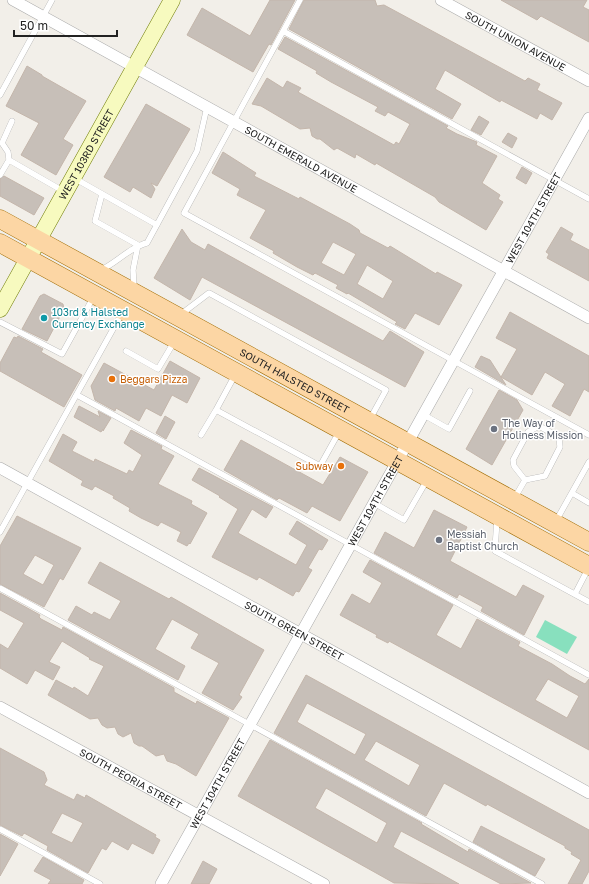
<svg xmlns="http://www.w3.org/2000/svg" width="589" height="884" font-family="'Golos Text',sans-serif">
<rect width="100%" height="100%" fill="#f2efe9"/>
<path fill="#88e0be" d="M545,620L577,637L567,654L536,637Z"/>
<path fill="#c7bfb8" stroke="#c4b6ab" fill-rule="evenodd" d="M270,0H295L271,45L269,44L253,72L187,35L202,8L250,36Z
M304,0H375L377,6L384,5L525,81L528,78L540,84L537,90L562,103L552,120L540,113L537,119L501,100L500,102L445,70L435,89L461,104L452,119L289,29Z
M501,0H587L583,7L589,10V42L541,16L537,20Z
M285,37L448,126L446,128L457,134L477,142L476,145L497,156L482,183L500,195L498,199L503,202L486,230L439,202L435,197L376,163L375,165L356,154L355,158L337,148L334,150L320,139H317L312,136L310,128L300,129L261,106L252,104L267,78L283,88L287,81L301,88L298,92L394,145L396,142L399,144L410,124L388,112L385,116L375,111L378,107L331,82L316,73L317,71L278,49Z
M27,66L42,75V76L86,101L63,139L73,145L56,175L21,155L39,123L6,106Z
M146,104L190,129L157,186L151,183L155,189L151,198L133,187L130,192L104,177Z
M479,116L489,122L481,135L471,130Z
M508,133L517,138L512,148L502,142Z
M223,152L256,173L254,176L299,199L300,197L350,224L359,230L360,233L388,248L390,246L436,274L437,272L462,285L439,325L415,313L405,329L395,324L397,322L348,293L347,294L336,288L338,285L315,273L313,275L297,267L273,253L274,251L250,238L266,210L237,195L240,189L212,173ZM333,242L356,254L344,275L321,263ZM367,265L393,281L383,299L357,284Z
M522,167L532,173L526,184L516,178Z
M4,176L44,198L34,215L0,196V179Z
M561,227L573,234L570,240L589,250V281L547,258L549,254L546,252Z
M182,229L191,242L205,250L208,244L383,341L390,331L424,352L405,387L202,277L190,300L154,278Z
M44,294L63,304L64,309L47,341L22,329L40,296Z
M510,312L589,356V392L584,389L570,416L552,406L565,384L545,372L532,395L501,377L517,349L496,338Z
M18,336L43,349L41,352L82,375L64,407L0,371V363L14,337L17,338Z
M481,356L490,360L506,385L475,367Z
M170,361L200,378L187,403L172,395L161,416L146,408L139,421L116,408L115,411L95,400L91,386L104,363L154,390Z
M499,390L517,400L523,410L492,465L466,449Z
M79,406L100,417L98,411L111,418L103,431V429L101,432L74,417Z
M165,416L175,422L166,439L156,433Z
M131,430L162,446L161,449L174,456L158,484L192,501L191,504L207,513L190,544L189,543L187,546L177,541L181,532L161,522L158,526L141,518L129,511L130,508L113,498L114,496L95,486L92,490L81,485L83,481L49,461L63,434L77,442L72,451L94,462L95,459L127,474L129,470L133,472L142,455L124,443Z
M241,440L323,485L340,457L368,472L340,521L312,506L307,513L279,498L277,500L224,470Z
M199,468L273,507L266,518L252,509L238,533L256,543L296,565L307,545L289,534L297,521L328,540L322,550L319,549L308,568L312,570L299,592L296,591L293,596L259,577L257,580L212,557L238,509L219,497L220,496L192,480Z
M434,510L467,527L450,561L516,597L523,585L544,596L524,635L481,611L483,607L459,594L457,598L374,553L385,532L414,548Z
M17,516L81,548L63,580L60,578L44,607L0,584V546ZM35,555L54,565L43,585L23,574Z
M370,560L453,605L436,635L461,649L477,619L520,642L518,646L552,664L570,676L585,684L589,679V750L389,641L388,643L376,637L377,635L340,615L352,594L370,604L382,583L363,572ZM548,679L579,696L567,718L535,700Z
M100,562L169,599L171,597L264,650L239,695L242,697L233,710L202,693L219,663L191,648L199,634L172,619L155,649L185,666L178,680L68,620L76,606L92,615L94,612L110,620L121,601L88,583Z
M0,593L40,615L39,617L41,619L62,630L63,627L174,688V692L196,704L197,701L229,718L196,776L176,764L167,761L164,754L156,756L142,746H139L134,743L131,733L123,737L118,734L115,727L107,728L102,725L98,718L90,719L48,695L56,680L73,689L74,687L88,696L104,666L89,659L90,658L62,641L49,662L60,667L53,680L35,670L27,684L0,668V644L8,649L24,623L0,610Z
M306,675L589,830V871L582,884H568L581,860L571,854L572,852L565,848V846L487,804L486,806L444,783L426,816L274,733ZM307,703L366,734L355,755L297,722ZM376,741L420,765L409,786L364,760Z
M270,740L422,823L421,824L468,852L469,849L531,883L501,884L401,831L393,847L459,884L394,883L238,796ZM326,788L387,823L377,843L315,808Z
M0,748L44,772L47,780L44,785L74,800L77,794L85,798L86,795L156,835L155,837L160,840L153,854L132,843L128,850L112,841L106,850L102,848L88,873L47,850L48,846L24,833L22,836L0,825ZM62,813L83,823L72,843L51,833Z
M481,826L545,859L535,876L473,842Z
M0,834L18,844L0,876Z
M43,857L84,880L82,884H48L51,880L34,871Z
M203,861L217,869L209,884H191Z"/>
<g fill="none" stroke-linecap="round" stroke-linejoin="round">
<g stroke="#a9a9a9" stroke-width="6">
<path id="lane" d="M300,0L184,213L589,435
M283,31L589,199
M0,95L52,0
M12,121L2,143L8,152L9,160L63,191
M0,175L9,160
M74,178L157,225
M102,194L95,221L138,245
M101,270C116,263 132,246 147,243L197,151L207,107
M134,288L133,270L138,245
M180,315L209,293L386,390L370,419
M0,322L62,354L94,296
M126,351L158,369L174,342
M235,375L216,410L320,466L339,432
M77,395L589,675
M424,415L449,429L470,391
M539,426L559,437L560,447L545,476L525,480L514,466L513,460L528,432Z
M201,435L216,410
M572,493L589,503
M514,499L525,480
M374,503L404,520L427,480
M497,518L495,551L589,602
M556,521L589,462
M0,532L122,313
M0,588L542,884
M575,594L589,567
M0,829L100,884"/>
</g>
<g stroke="#a9a9a9" stroke-width="12">
<g id="street">
<path id="s1" d="M13,0L589,318"/>
<path id="s2" d="M441,0L589,81"/>
<path id="s3" d="M0,468L589,793"/>
<path id="s4" d="M0,707L324,884"/>
<path id="s5" d="M161,884L589,118"/>
</g>
</g>
<g stroke="#707d05" stroke-width="17">
<g id="secondary">
<path id="s6" d="M0,309L172,0"/>
</g>
</g>
<g stroke="#a06b00" stroke-width="19">
<g id="primary">
<path id="s7" d="M0,219L589,542"/>
<path d="M0,243L589,566"/>
</g>
</g>
<use href="#lane" stroke="#fff" stroke-width="5.5"/>
<use href="#street" stroke="#fff" stroke-width="11"/>
<use href="#secondary" stroke="#f7fabf" stroke-width="16"/>
<use href="#primary" stroke="#fcd6a4" stroke-width="18"/>
</g>
<circle fill="#0f9aa8" stroke="#fff" stroke-width="1.5" cx="44" cy="318" r="4"/>
<g fill="#e8710a" stroke="#fff" stroke-width="1.5">
<circle cx="112" cy="379" r="4"/>
<circle cx="341" cy="466" r="4"/>
</g>
<g fill="#6b7280" stroke="#fff" stroke-width="1.5">
<circle cx="494" cy="429" r="4"/>
<circle cx="439" cy="540" r="4"/>
</g>
<g text-anchor="middle" dominant-baseline="central" stroke-width="3" stroke-linejoin="round" paint-order="stroke">
<g font-size="10" fill="#222" stroke="#fff">
<text stroke="none"><textPath href="#s2" startOffset="85">SOUTH UNION AVENUE</textPath></text>
<text stroke="none"><textPath href="#s6" startOffset="177">WEST 103RD STREET</textPath></text>
<text stroke="none"><textPath href="#s1" startOffset="329">SOUTH EMERALD AVENUE</textPath></text>
<text stroke="none"><textPath href="#s5" startOffset="763">WEST 104TH STREET</textPath></text>
<text stroke="none"><textPath href="#s7" startOffset="336">SOUTH HALSTED STREET</textPath></text>
<text stroke="none"><textPath href="#s5" startOffset="439">WEST 104TH STREET</textPath></text>
<text stroke="none"><textPath href="#s3" startOffset="336">SOUTH GREEN STREET</textPath></text>
<text stroke="none"><textPath href="#s4" startOffset="149">SOUTH PEORIA STREET</textPath></text>
<text stroke="none"><textPath href="#s5" startOffset="115">WEST 104TH STREET</textPath></text>
</g>
<g font-size="10" fill="#0d838f" stroke="#fff" text-anchor="start">
<text x="52" y="312">103rd &amp; Halsted<tspan x="52" dy="12">Currency Exchange</tspan></text>
</g>
<g font-size="10" fill="#c56008" stroke="#fff" text-anchor="start">
<text x="120" y="379">Beggars Pizza</text>
<text x="333" y="466" text-anchor="end">Subway</text>
</g>
<g font-size="10" fill="#5b616d" stroke="#fff" text-anchor="start">
<text x="502" y="423">The Way of<tspan x="502" dy="12">Holiness Mission</tspan></text>
<text x="447" y="534">Messiah<tspan x="447" dy="12">Baptist Church</tspan></text>
</g>
</g>
<path d="M14 30v6h103v-6" fill="none" stroke="#222222" stroke-width="2"/>
<text x="20" y="30" font-size="12" fill="#222222" stroke="#ffffff" stroke-width="3" paint-order="stroke">50 m</text>
</svg>
